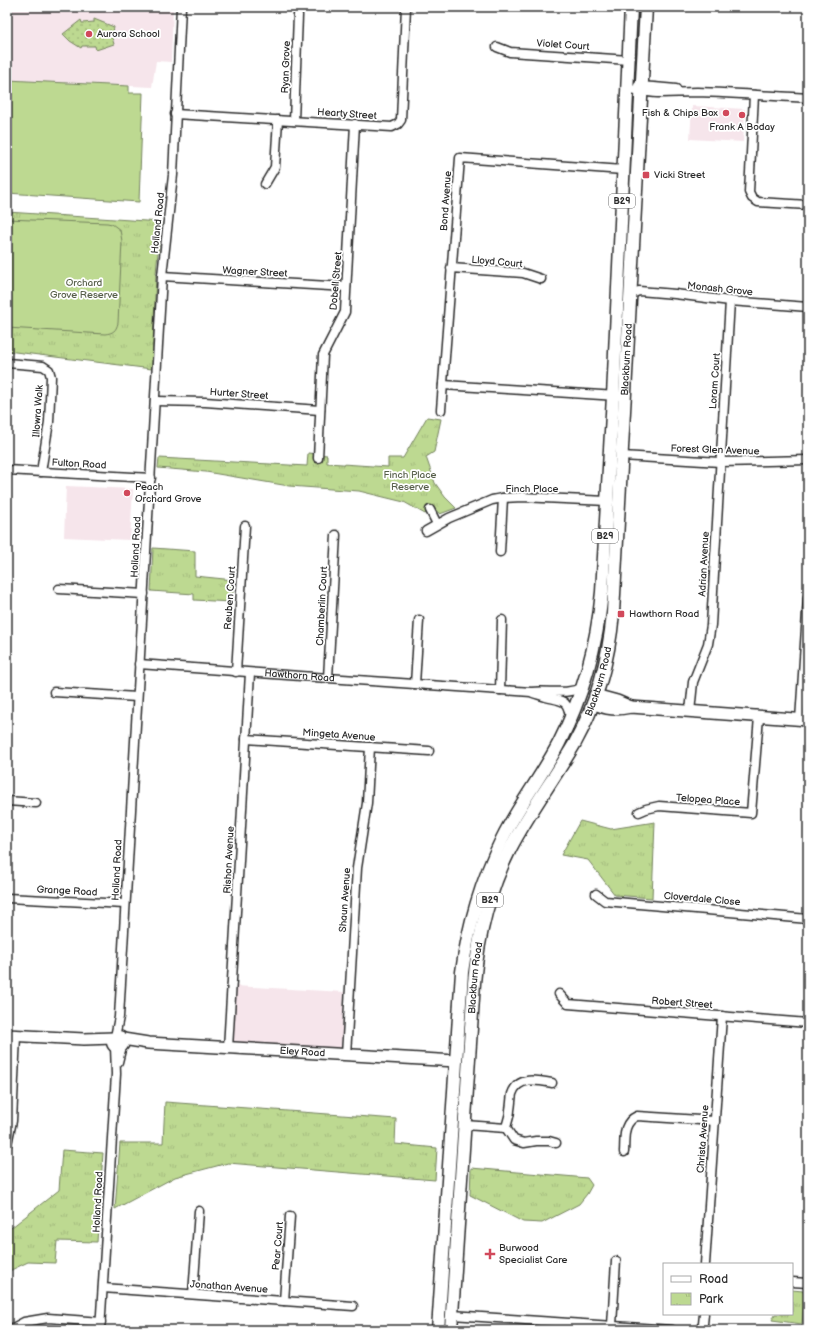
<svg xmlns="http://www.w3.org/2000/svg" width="815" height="1337" font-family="'Balsamiq Sans',sans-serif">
<defs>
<pattern id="grass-dots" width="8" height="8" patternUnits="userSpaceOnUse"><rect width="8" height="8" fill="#bdd991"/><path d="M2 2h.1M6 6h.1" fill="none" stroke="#a3ba7d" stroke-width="1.8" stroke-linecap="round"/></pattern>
<pattern id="park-tufts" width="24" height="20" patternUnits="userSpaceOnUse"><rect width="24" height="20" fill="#bdd991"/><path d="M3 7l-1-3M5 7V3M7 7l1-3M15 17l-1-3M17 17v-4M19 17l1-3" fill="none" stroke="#a3ba7d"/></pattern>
</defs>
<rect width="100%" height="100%" fill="#fff"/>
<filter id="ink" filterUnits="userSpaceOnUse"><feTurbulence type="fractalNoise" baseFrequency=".025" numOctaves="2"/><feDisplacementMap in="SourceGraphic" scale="8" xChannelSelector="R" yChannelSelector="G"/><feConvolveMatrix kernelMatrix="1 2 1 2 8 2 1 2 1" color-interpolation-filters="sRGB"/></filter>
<g filter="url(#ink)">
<path fill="#f6e5eb" d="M7,7H173L171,62L156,61L152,87L7,80Z
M692,106L745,109L743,142L690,139Z
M66,486L133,489L130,540L64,537Z
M235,986L344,992L341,1051L232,1045Z"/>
<path fill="url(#grass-dots)" stroke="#74825e" d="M94,19L114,27L112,38L114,44L96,50L95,46H82L81,48L70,41L63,34L81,20L82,23L94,22Z"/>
<path fill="url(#park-tufts)" stroke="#74825e" d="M7,212L161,222L156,273L152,369L7,351Z
M427,417L441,419L434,452L426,457L435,483L445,497L456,508L440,514L434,509L425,514L404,502L359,491L289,486L206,472L158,468L159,458L307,466L308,453L327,455V463L388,467V458H403Z
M153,548L195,551V576L234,580L232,602L194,600V594L151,591Z
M580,821L611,829L655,822L652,898L615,895L588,860L561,855Z
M165,1102L396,1119L395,1144L437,1148L435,1180L228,1163L175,1177L115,1209L120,1143H163Z
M62,1150L103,1153L97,1242L57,1241L55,1263L28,1262L7,1272V1231L59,1190Z
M471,1168L587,1178L592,1185L587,1194L579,1204L542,1223L523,1222L470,1195Z
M792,1290L803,1291L805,1294L802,1324L772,1320L775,1314H792Z"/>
<path fill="#bdd991" stroke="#74825e" d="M7,80L129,86V93H143L139,202L7,193Z
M7,219L107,223L112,224L120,230L122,241L118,323C116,331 113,333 105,334L7,328Z"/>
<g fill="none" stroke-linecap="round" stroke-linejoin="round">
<g stroke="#2b2b2b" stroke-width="11">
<g id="minor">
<path d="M497,47L510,52L629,60"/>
<path d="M638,86L654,87L676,89"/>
<path d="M627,88C654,96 671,92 697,92C734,93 771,96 808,98"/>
<path d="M754,95L749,192L752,198L758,202L808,205"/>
<path d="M175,114L392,127L398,124L401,120L406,7"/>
<path d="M294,121L298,15"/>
<path d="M265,184L275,167L278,120"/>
<path d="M451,268L523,273L541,279"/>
<path d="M162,276L346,287"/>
<path d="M631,294L639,291L675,294L730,301L808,307"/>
<path d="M7,363L43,366L49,370L51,377L49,422L41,472"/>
<path d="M443,385L617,396"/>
<path d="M155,401L205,402L320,410"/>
<path d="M441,410L460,158L623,170"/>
<path d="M622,456L720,462L808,460"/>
<path d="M318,458L323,355L345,312L355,124"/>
<path d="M7,470L151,478"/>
<path d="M430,510L437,524"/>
<path d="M426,531L449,518L492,500L503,498L522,497L607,501"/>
<path d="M500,552L503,498"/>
<path d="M59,589L144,594"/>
<path id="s1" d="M139,664L328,678L531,692C547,690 566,695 582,688"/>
<path d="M236,672L245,526"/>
<path d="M328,678L336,535"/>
<path d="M415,684L419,620"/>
<path d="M500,690L502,620"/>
<path d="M54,692L137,697"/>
<path d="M533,693C537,694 542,696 546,697C562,701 568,699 570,718"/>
<path d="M690,712L693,682L708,644L711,625L730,301"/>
<path d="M800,720L808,597"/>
<path d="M246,739L429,751"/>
<path d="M7,801L36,803"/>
<path d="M639,812L646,809L659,806L751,813L759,717"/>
<path d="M596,894L605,901L808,919"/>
<path d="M7,898L125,904"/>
<path d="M559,994L568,1004L808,1023"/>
<path d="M115,1037L119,1017L162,276L173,175L181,7"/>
<path d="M228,1048L250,673"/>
<path d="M346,1055L357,868L367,803L370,747"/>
<path d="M118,1062L122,1046"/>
<path d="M552,1083C537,1080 518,1076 512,1094C511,1099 511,1105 510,1110C510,1116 507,1122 506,1128L514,1140L524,1143L536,1141H549L556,1143"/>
<path d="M465,1125L506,1128"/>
<path d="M7,1144L12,1121L16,1036"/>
<path d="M624,1152C625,1138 622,1123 637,1116L715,1121"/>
<path d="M705,1264L722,1016"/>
<path d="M792,1282L808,1283"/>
<path d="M103,1288L353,1306"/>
<path d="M193,1294L199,1211"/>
<path d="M284,1301L290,1216"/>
<path d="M452,1315L672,1330"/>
<path d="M612,1325L616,1261"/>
<path d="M9,1330L24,1322L48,1318L101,1322"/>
<path d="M100,1330L116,1074L115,1046"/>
<path d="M698,1330L700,1329L703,1324L704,1314"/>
</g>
</g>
<g stroke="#2b2b2b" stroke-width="14">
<g id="secondary">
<path d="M595,695L617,701L631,707"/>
<path d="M593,703C606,710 617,710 631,707L808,720"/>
<path d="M7,1035L84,1039L114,1038"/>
<circle cx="118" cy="1042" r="5.5"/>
<path id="s2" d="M123,1039L148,1043L456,1061"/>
</g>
</g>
<g stroke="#2b2b2b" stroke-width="15">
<g id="primary">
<path d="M438,1330L462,972C468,926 481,882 502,839C518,806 542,776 559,743C583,696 597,645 602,592L613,396L631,7"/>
<path id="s3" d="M451,1330L474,983C478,937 489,890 510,849C529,812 554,779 575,743C597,703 609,658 613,613L646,7"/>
</g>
</g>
<use href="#minor" stroke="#fff" stroke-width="8"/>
<use href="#secondary" stroke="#fff" stroke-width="11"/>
<use href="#primary" stroke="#fff" stroke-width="12"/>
</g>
</g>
<g fill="#d1495b" stroke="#fff" stroke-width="1.5">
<circle cx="89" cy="34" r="4"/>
<circle cx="726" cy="113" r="4"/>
<circle cx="742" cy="115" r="4"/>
<rect x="642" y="171" width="8" height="8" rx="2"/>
<circle cx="127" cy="493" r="4"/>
<rect x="617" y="610" width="8" height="8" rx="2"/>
<path d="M488 1248h4v4h4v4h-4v4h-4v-4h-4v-4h4z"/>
</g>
<g text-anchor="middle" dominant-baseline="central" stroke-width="3.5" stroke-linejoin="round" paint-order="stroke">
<g fill="#fff" stroke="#6b6b6b" stroke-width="1">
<rect x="609" y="194" width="26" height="14" rx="3"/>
<rect x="592" y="529" width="26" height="14" rx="3"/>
<rect x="477" y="893" width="26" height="14" rx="3"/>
</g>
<g font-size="9" font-weight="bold" fill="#2b2b2b">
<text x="622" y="201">B29</text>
<text x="605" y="536">B29</text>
<text x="490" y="900">B29</text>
</g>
<g font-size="10" fill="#2b2b2b" stroke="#fff" text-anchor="start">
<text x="97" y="34">Aurora School</text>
<text x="718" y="113" text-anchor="end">Fish &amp; Chips Box</text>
<text x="742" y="127" text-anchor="middle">Frank A Boday</text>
<text x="654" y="175">Vicki Street</text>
<text x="135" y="487">Peach<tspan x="135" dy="12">Orchard Grove</tspan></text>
<text x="629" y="614">Hawthorn Road</text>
<text x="499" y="1248">Burwood<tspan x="499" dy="12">Specialist Care</tspan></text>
</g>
<g font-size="10" fill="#2b2b2b" stroke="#fff">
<text transform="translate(563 45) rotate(4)">Violet Court</text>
<text transform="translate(286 67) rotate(-88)">Ryan Grove</text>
<text transform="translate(347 114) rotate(4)">Hearty Street</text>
<text transform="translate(446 201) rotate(-86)">Bond Avenue</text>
<text transform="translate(158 223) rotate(-84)">Holland Road</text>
<text transform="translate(497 262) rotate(5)">Lloyd Court</text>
<text transform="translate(255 272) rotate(3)">Wagner Street</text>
<text transform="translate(336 281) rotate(-85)">Dobell Street</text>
<text transform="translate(720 289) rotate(6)">Monash Grove</text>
<text stroke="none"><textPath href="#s3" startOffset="1002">Blackburn Road</textPath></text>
<text transform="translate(715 381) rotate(-86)">Loram Court</text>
<text transform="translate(239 394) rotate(4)">Hurter Street</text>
<text transform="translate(38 411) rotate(-86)">Illowra Walk</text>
<text transform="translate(715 450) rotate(2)">Forest Glen Avenue</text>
<text transform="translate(79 464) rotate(3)">Fulton Road</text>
<text x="532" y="489">Finch Place</text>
<text transform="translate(136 547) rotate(-87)">Holland Road</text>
<text transform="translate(704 564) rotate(-87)">Adrian Avenue</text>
<text transform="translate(230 598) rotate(-86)">Reuben Court</text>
<text transform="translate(322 606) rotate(-87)">Chamberlin Court</text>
<text stroke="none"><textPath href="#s1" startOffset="161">Hawthorn Road</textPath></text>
<text stroke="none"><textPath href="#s3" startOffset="678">Blackburn Road</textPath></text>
<text transform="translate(339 735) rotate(4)">Mingeta Avenue</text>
<text transform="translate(708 800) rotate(4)">Telopea Place</text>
<text transform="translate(229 860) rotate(-87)">Rishon Avenue</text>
<text transform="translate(117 870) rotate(-87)">Holland Road</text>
<text transform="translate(67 891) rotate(3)">Grange Road</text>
<text transform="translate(702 899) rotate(5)">Cloverdale Close</text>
<text transform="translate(345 900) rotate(-86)">Shaun Avenue</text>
<text stroke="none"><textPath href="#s3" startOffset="353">Blackburn Road</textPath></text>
<text transform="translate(682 1003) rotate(4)">Robert Street</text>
<text stroke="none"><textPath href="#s2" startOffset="180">Eley Road</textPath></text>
<text transform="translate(703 1139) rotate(-86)">Christa Avenue</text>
<text transform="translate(98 1202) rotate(-87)">Holland Road</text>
<text transform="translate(278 1246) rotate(-85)">Pear Court</text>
<text transform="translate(229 1287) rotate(4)">Jonathan Avenue</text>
</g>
<g font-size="10" fill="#575f4a" stroke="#fff">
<text x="84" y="283">Orchard<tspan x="84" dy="12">Grove Reserve</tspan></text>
<text x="410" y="475">Finch Place<tspan x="410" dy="12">Reserve</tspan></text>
</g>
</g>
<rect width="815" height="1337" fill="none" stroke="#fff" stroke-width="24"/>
<rect x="12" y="12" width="791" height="1313" fill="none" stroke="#2b2b2b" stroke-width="1.5" filter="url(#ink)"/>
<rect x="663" y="1263" width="130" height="52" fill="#ffffff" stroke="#aaaaaa"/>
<rect x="671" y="1276" width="20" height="6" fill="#ffffff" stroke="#aaaaaa"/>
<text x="699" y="1283" font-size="12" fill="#2b2b2b">Road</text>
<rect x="671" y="1293" width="20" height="12" fill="url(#park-tufts)" stroke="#aaaaaa"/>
<text x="699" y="1303" font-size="12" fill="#2b2b2b">Park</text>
</svg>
